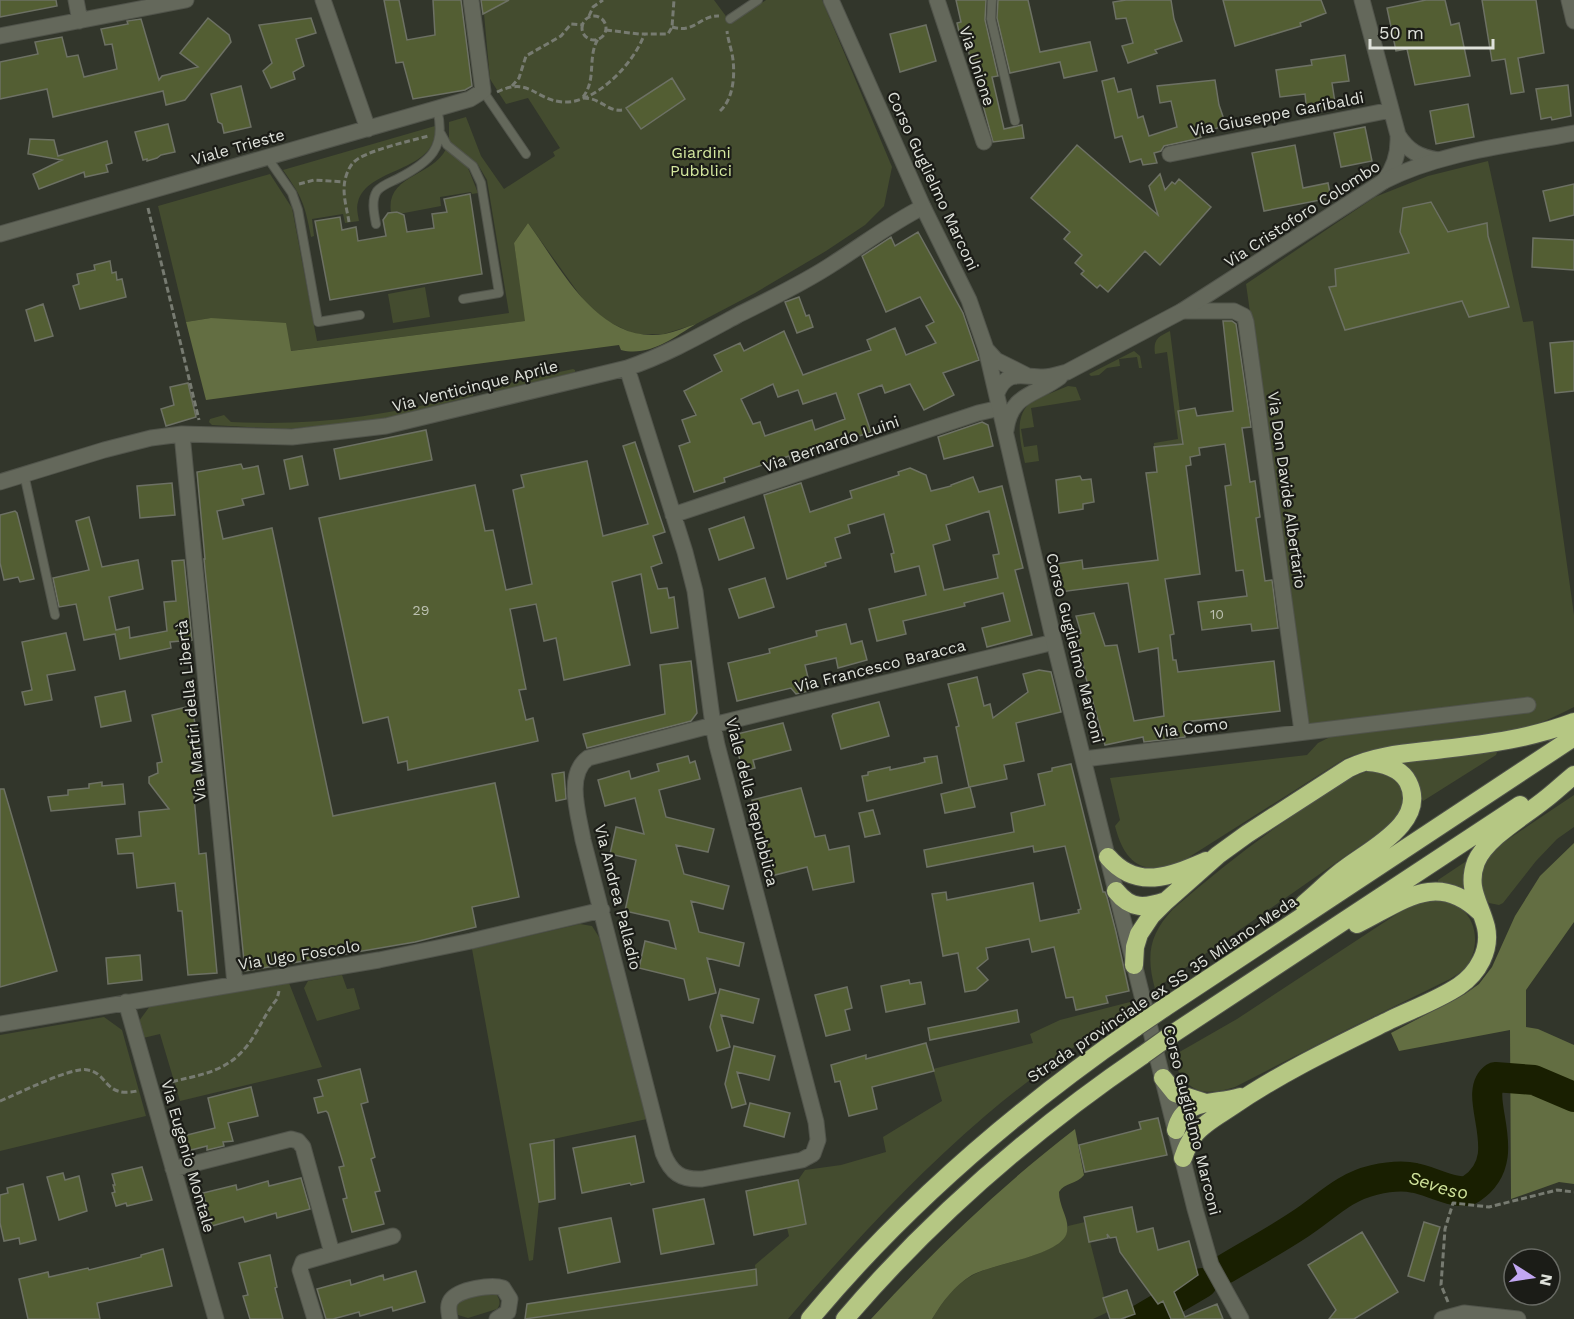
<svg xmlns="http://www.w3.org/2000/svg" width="1574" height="1319" font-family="'Work Sans',sans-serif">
<rect width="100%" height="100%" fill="#32362b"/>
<path fill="#444c2f" d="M509,0H714L731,23L766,0H822L892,167L884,206L865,225L826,251L755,293L696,324L664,334H634L607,321L587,305L528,223L514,243L526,321L290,351L211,318L186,322L158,206L270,174L292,208L317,341L509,313L487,180L477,163L449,141V122L466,117L481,156L504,189L555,156L553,152L560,148L528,98L506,104L490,79L484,14Z
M435,126C439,173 367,166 358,202C356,208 358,215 359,221L345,223L343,214L312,219L314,236L311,237C305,204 302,197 283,170Z
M446,149L468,168L478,193L472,194L471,192L440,197L441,206L399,214L398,211L391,213C385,175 432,177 446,149Z
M1488,161L1523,322L1533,321L1574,615V707C1560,714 1546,721 1532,726C1507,734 1479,737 1454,740C1416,745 1379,744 1344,759L1183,861C1144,877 1125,865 1115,826L1120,820L1110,778L1307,755L1318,743L1332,736L1309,726L1246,284L1375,197L1428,176Z
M425,287L430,317L393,323L388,294Z
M1170,331L1184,444L1154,447V443L1178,439L1167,352L1155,354C1153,339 1158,337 1170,331Z
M1134,351L1140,356L1142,368H1139L1137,357L1119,359L1120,366L1107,368L1099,375L1091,376L1089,374Z
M573,369L575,370V372L497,392L494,388L495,386Z
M1068,386L1076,387L1081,400L1031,408L1034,427L1021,429L1024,447L1037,445L1039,461L1025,463C1021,444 1012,414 1033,401C1044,395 1057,391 1068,386Z
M463,388L474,390L473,396L400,415L362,422L285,429L212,425L209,422L210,419L224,415L231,422C312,426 380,417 458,397Z
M1498,750L1496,755L1423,801L1401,762Z
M1375,770C1380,772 1388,773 1393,776C1422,798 1389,826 1370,839L1155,989C1146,955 1149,935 1173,909C1220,868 1269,830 1321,797C1338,786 1354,773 1375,770Z
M1574,795V827L1557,839L1536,861L1503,903L1499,905L1489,903C1474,886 1483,864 1495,848Z
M1465,862H1468L1465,890L1452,884L1438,882V880Z
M1435,899C1445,901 1453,903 1461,909C1479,922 1479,952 1465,968C1461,972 1455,976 1450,979L1342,1032L1235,1087C1203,1097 1187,1093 1173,1060L1177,1058L1176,1054L1237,1019L1409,906Z
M580,924L592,926L599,937L647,1119L530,1144L539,1202L533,1260L529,1261L472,949Z
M342,975L347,989L354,988L360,1009L317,1021L304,988L308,981Z
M289,983L322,1067L180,1101L160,1034L143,1038L139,1021L150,1006Z
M1130,1002L1131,1006C1082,1041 1031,1077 985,1116C913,1178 849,1247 788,1319H525L757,1285L755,1265L789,1236L787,1228L806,1224L798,1180L805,1170L841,1165L886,1152L883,1137L942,1101L933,1069L1033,1043L1030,1034L1060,1020Z
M104,1017L122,1030L146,1116L0,1151V1035Z
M1085,1222L1108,1312L1093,1319H932C943,1301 954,1285 973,1275C995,1262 1068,1256 1068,1226Z
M488,1292L496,1294C500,1299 501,1304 497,1309L468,1318L458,1315L456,1308L459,1301Z"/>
<path fill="#636e42" d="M528,223C561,268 598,345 665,334C675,332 686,327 696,324C673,338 649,357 621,350L619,345L206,400L186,322L211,318L286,323L291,351L525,321L514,243Z
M1574,843V922L1526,990V1027L1538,1029L1574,1045V1184L1559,1182L1511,1199L1510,1030L1399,1051L1391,1033L1465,994L1479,984L1492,967L1515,916L1540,876Z
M1075,1129L1084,1175C1077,1184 1064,1183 1059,1192C1059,1207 1070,1220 1067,1232C1063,1255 992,1264 972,1275C954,1286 943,1301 932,1319H871C934,1250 1001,1186 1075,1129Z"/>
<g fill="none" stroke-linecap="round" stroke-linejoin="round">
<g stroke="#191f01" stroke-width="30">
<path id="s1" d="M1225,1269C1250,1254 1276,1240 1300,1224C1325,1208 1343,1187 1374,1180C1387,1177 1401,1175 1415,1178C1429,1180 1459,1197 1471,1189C1520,1157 1469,1095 1495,1077L1534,1080L1574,1097"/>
<path d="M1141,1319L1202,1283"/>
</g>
</g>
<path fill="#535e33" stroke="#6d7164" stroke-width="1.5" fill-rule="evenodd" d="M0,0H56L57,6L0,17Z
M384,0H399L407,40L435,35L433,0H461L472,86L465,90L413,99L403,62L396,63Z
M481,0H509L483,14Z
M956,0H986L985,20L998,76L992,77L1004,129L1022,125L1024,138L993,142L964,35L960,36L957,23L961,22Z
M998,0H1028L1040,52L1090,42L1097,71L1064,78L1060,62L1010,73L997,18Z
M1126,0H1171L1174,19L1182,41L1155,50L1157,53L1128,63L1122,46L1133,43L1126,18L1116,19L1113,2Z
M1223,0H1321L1326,13L1300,23L1301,26L1235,46Z
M1426,0H1445L1451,25L1459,23L1470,76L1415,85L1407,49L1396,51L1387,8Z
M1482,0H1536L1544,53L1518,58L1524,92L1511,94L1505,59L1492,61Z
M208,18L229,35L231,42L185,100L166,105L163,91L53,117L47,89L0,99V62L38,54L35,42L62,37L67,57L78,55L84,77L117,69L112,44L105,45L101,29L128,24L127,21L141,19L159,80L162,76L198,67L180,53Z
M311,18L316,33L296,39L304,66L293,72L295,79L271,88L263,71L272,63L259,25Z
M926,25L936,61L900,72L890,34Z
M1345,55L1349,81L1332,83L1336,109L1307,113L1305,94L1280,97L1276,70L1312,65L1311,60Z
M672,78L685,99L641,129L626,108Z
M1114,78L1118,92L1131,89L1138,118L1143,116L1149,136L1177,127L1171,101L1160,103L1157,86L1215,80L1219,105L1226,125L1200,134L1201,137L1196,139L1164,146L1161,151L1154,153L1157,163L1143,165L1141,159L1130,162L1122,136L1115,138L1102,81Z
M1568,85L1571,116L1552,120L1551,117L1541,119L1536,89Z
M241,86L251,127L224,133L222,124L218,122L211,94Z
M1468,104L1474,137L1436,144L1430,111Z
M168,124L175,152L161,155L157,158L147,161V159L143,160L135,132Z
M1365,127L1372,161L1341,167L1334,133Z
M30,139L54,140L58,156L107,141L112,163L106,165L108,172L85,177L84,172L39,189L33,174L62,160L28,154Z
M1077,145L1158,215L1149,186L1160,174L1165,190L1172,182L1175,184L1179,179L1211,207L1160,265L1145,251L1108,292L1100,285L1097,288L1081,274L1084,271L1075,263L1082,255L1064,239L1070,232L1031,198Z
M1295,145L1303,188L1328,183L1331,198L1264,211L1252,153Z
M1574,184V215L1550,221L1543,191Z
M470,194L482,274L330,300L315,221L340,217L342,230L356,227L358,241L386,236L383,220L388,213L397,212L404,215L407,232L434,228L432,214L447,212L444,199Z
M1431,202L1448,232L1487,223L1488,236L1509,307L1469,317L1462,301L1345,330L1329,287L1336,286L1335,269L1409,253L1400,232L1403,208Z
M918,232L963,313L979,360L943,373L954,395L924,410L910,384L885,393L882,385L858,394L871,432L790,459L789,456L724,478L725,482L694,492L679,446L690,442L682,420L696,415L684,391L722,371L714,355L740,343L744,351L784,331L803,375L871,350L867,340L895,328L906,355L936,343L926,326L934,322L920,297L886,312L862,256L891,237L895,246ZM773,384L778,397L798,390L803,404L836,393L845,419L815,430L812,420L765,436L760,422L753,424L741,399Z
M1533,238L1574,240V270L1532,267Z
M110,261L112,273L116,272L117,280L122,279L126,297L80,309L73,286L79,284L77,274L95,270L94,265Z
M799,297L806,316L809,315L813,327L797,333L785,302Z
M43,304L53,336L35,341L26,310Z
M1223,321H1232L1236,324L1251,427L1242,428L1250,482L1255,481L1260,517L1256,518L1265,581L1272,580L1278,628L1252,631L1251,624L1202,630L1198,602L1247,596L1243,570L1236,571L1225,486L1231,485L1225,444L1199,448L1200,455L1190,457L1191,465L1186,466L1200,574L1165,579L1174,634L1170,635L1173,660H1176L1178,672L1274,661L1280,711L1184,722L1185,737L1144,742L1143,737L1105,745L1086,678L1077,635L1081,633L1076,616L1094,613L1105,646L1117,645L1134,721L1164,716L1158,648L1139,652L1128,583L1060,592L1056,564L1082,560L1083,569L1158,560L1146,473L1157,472L1154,447L1183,444L1178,411L1195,408L1197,416L1233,411Z
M1574,341V391L1555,393L1550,343Z
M188,383L196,417L166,426L161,409L174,405L170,387Z
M982,422L988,425L993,446L944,459L938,437Z
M426,430L432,460L340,479L334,449Z
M635,442L665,532L653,536L662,563L651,567L658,589L667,588L669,598L674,597L678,628L651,633L641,574L612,582L630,665L564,680L556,638L544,641L536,604L510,609L526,689L519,690L526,720L533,718L538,741L408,770L407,761L398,763L388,717L363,723L319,518L475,485L485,531L493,530L506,590L532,584L513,490L524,487L521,475L587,461L603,536L648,524L623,446Z
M302,456L308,485L290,489L284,460Z
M241,464L243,469L258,466L264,494L242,499L244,505L217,511L223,539L272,528L333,816L495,783L519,897L472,907L476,927L415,942L245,971L204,559H205L197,472Z
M910,468L926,475L931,491L951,486V485L973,477L979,492L1002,486L1023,568L1015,570L1032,635L987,647L982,628L1010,621L1003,593L964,603L965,606L903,621L906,634L877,641L869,609L926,595L919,566L895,572L891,554L894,553L884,514L848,525L850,533L835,538L841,558L825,563L826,566L787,579L764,495L801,483L810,512L852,498L850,491L899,475L898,472ZM989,511L999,554L993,555L998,578L944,590L933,545L950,540L946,525Z
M1080,476L1082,480L1091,479L1094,502L1083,504V509L1059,513L1056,480Z
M172,483L175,515L140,518L137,486Z
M15,511L17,513L34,579L20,582L18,577L4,580L0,563V515Z
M89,517L102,567L138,560L143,589L109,597L116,630L129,627L130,638L167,631L164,602L176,601L172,561L184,560L192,640L170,642L171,648L120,659L115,634L84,640L76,604L59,607L53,578L89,570L76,521Z
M744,517L754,548L719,560L709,529Z
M765,578L774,607L739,618L729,589Z
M846,624L851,644L862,641L867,660L838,668L836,658L805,665L810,686H808L809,691L796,694L791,688L737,701L728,663L770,653L769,649L817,636L816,631Z
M66,633L75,670L47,675L52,700L25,705L22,692L32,690L22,642Z
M691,661L697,713L691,721L587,748L583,734L665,714L660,665Z
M1039,670L1051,672L1061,712L1016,723L1024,761L1004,765L1007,779L969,787L956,727L959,726L948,684L977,677L984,706L990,704L993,718L1028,692L1023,674Z
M125,691L131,721L101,727L95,697Z
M879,702L889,736L841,749L832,716L833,714Z
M191,706L199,740L203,795L194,796L199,854L206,853L217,973L188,975L183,921L182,911H178L175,883L137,888L133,853L118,854L116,839L141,836L139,812L169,809L149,783V777L158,773L157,763L162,762L152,715Z
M783,723L791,750L753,760L755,768L743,771L733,735Z
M688,756L690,763L695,761L700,779L659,790L666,817L714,829L708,852L676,845L684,874L729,886L723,909L691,901L699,932L744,943L739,966L707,958L716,993L689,1000L684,979L639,968L645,941L676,949L669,921L625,911L636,860L610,854L616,827L644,834L635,798L605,806L598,780L629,771L631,779L659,771L657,764Z
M937,756L942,783L867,801L862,776L868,775V772L890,767V770L918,764L925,762L924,758Z
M1071,764L1103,892H1105L1107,897L1116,932L1129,991L1106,996L1108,1003L1076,1010L1073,997L1066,998L1054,947L1032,952L1029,939L986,948L988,959L977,968L988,980L976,990L965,992L958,953L943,956L932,894L946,892L947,900L1033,883L1040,921L1079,913L1078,910L1081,909L1065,846L1034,852L1033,846L927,867L924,850L1014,832L1011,813L1045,805L1038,774L1052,771V768Z
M564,772L566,799L556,801L552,774Z
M102,782V786L123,784L125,804L51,811L48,797L68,795V790L89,788V784Z
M970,787L975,807L945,813L941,794Z
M801,788L815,837L825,835L829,850L849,846L854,882L813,890L807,867L771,876L757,816H756L752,800Z
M0,789H4L57,971L0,987Z
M873,810L880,834L865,837L859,813Z
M140,955L142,980L108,984L106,958Z
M909,980L910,984L921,982L925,1004L886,1012L881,986Z
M847,987L852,1008L845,1010L850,1030L826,1036L815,995Z
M720,989L759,999L753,1023L721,1015L730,1047L717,1051L710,1027Z
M1017,1010L1019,1022L930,1040L928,1028Z
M926,1043L934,1071L872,1087L877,1109L849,1116L840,1081L835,1082L831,1065L866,1055V1059Z
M734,1046L775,1056L769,1080L737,1072L746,1104L732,1108L725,1084Z
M360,1069L368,1102L361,1104L375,1157L371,1159L380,1191L375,1192L384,1224L352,1232L343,1199L347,1198L339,1167L344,1166L328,1113L326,1111L318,1113L314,1098L323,1096L318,1080Z
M251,1087L258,1116L228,1123L233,1141L223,1142L224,1146L207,1150V1146L187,1151L183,1136L215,1128L208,1098Z
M750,1103L790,1113L784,1137L744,1126Z
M1158,1118L1167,1155L1085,1172L1079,1145L1141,1129L1139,1122Z
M635,1136L644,1182L631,1185L630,1183L582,1193L573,1148Z
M554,1140L555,1199L539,1202L530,1144Z
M142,1167L152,1200L127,1206L126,1203L116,1206L112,1193L115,1192L113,1185H115L112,1174Z
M63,1173L65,1180L79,1176L87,1211L59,1220L47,1177Z
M301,1178L310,1209L277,1218L276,1213L245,1222L243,1217L212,1226L203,1193L236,1185L237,1190L268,1181L269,1186Z
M798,1180L806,1224L754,1235L746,1191Z
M23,1184L36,1240L20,1244L19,1238L4,1241L0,1223V1195L8,1193L7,1188Z
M704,1199L714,1244L661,1254L653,1209Z
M1132,1207L1137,1232L1153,1228L1158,1250L1189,1241L1198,1275L1174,1292L1185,1317L1217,1304L1223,1319H1171L1163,1301L1158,1304L1120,1252L1116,1237L1110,1238L1107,1234L1108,1238L1089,1242L1084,1217Z
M611,1218L620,1262L568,1273L559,1228Z
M1424,1222L1440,1227L1424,1281L1408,1276Z
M1362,1232L1398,1292L1354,1319H1329L1336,1310L1308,1265Z
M163,1249L172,1286L97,1303L100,1319H28L19,1279L48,1272L49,1277L88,1268L89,1270L141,1257V1255Z
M270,1255L277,1287L275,1288L283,1319H250L243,1296L248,1295L239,1263Z
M756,1269L757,1285L525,1319L527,1304Z
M416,1271L425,1302L393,1311L392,1307L360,1316L359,1312L333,1319H326L317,1289L350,1280L351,1285L383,1275L384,1280Z
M1127,1290L1135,1314L1121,1319H1110L1103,1298Z"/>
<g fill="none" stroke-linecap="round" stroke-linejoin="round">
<g stroke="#51544b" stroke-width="10">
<path id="lane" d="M992,0L991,19L1015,121
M730,19L758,0
M483,91L526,154
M441,134L447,145L473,166L481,183L499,293L463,299
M267,157L292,193L298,210L318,322L360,315
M376,224C374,214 371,200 377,191C382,185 391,182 397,179C430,162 447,148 437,109
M24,474L55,615"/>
</g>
<g stroke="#51544b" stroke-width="17">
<path id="street" d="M76,0L80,21
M323,0L368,129
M937,0L984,142
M1362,0L1398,135C1408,151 1419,157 1438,160
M0,36L186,0
M1170,154L1391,110
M1384,181C1395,167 1399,153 1398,135
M0,234L470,99L483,91L471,0
M1182,311H1234L1244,316L1246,322L1302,731
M627,368L685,552L695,591L713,725L717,745L816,1122L818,1140L813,1154L802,1160L702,1179C681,1180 671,1173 663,1153L583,840C579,816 565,775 588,758L713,725L1054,642
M182,434L235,984
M0,482L104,450L151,438L182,434L292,437L386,426L627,368C666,355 701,335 738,315C770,299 804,283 834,263C864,244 891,223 923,207
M673,515L978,413L1000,408
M1084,759L1528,705
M126,1002L216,1319
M0,1024L379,960L471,941L602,910
M173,1169L291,1139L298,1141L303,1147L332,1253
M315,1319L300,1270L303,1262L393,1236
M450,1319C449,1312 447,1306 451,1300C459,1289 492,1284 503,1288L510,1299L508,1312L497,1319
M1442,1319L1464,1313L1518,1319"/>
</g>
<g stroke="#51544b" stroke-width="17">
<path id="secondary" d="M831,0L923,207L969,300L986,349L1054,642L1195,1209L1211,1265L1241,1319
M1569,0L1574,21
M986,349L996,360L1026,375
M997,393C1007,369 1021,377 1043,377C1052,377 1059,374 1067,372L1182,311L1384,181C1441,152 1511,145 1574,133
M1006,430C1011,393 1035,396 1060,377"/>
</g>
<g stroke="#51544b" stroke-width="20">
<path id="highway" d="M1108,857C1137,891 1171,876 1206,861
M1116,891C1131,910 1145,908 1166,901
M1304,904C1317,893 1329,881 1342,871C1366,851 1429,823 1408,782C1401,768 1382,763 1368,762
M1357,924C1402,902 1436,870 1480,912
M1134,965L1135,947L1139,934L1151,916L1166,901L1218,855L1247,834L1349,768C1379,754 1411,753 1443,749C1488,744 1532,738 1574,722
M1164,1008L1574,737
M1171,1035L1520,805
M1163,1078L1175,1093L1206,1103
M1176,1130C1184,1097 1214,1105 1240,1097
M1183,1158C1186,1149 1189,1142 1195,1134C1204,1123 1219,1115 1231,1107C1280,1073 1337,1046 1390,1020C1413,1009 1438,1000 1459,986C1478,973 1491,950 1486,927C1480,903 1466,888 1476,862C1486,838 1523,817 1543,801C1554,793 1564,783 1574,775
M810,1319C904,1206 1016,1110 1136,1027
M845,1319C932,1217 1033,1130 1143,1055"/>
</g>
<path stroke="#777b71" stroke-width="3" stroke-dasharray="6 3" stroke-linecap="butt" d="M582 28a12 12 0 1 1 24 0a12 12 0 1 1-24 0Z
M589,16L593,7L603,0
M672,27C695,34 700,15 719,16
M606,30L639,34H668L672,27L674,0
M512,86L519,78L526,56L561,36L571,24L582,25
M497,92C530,76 534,100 563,102C596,104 634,63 644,35
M583,97C597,79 587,57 598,39
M583,98C602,98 607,112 622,110
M720,111C733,99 735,77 733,60C732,50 728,41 727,31
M299,184L314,180L345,182
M148,208L199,420
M349,222C347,209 342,194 345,180C346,175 349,167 353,163C363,151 411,141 428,136
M163,1084C200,1074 229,1074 252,1039C261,1025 267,1011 277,999L279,991
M0,1101C18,1094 72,1066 88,1070C109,1074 104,1098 137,1091
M1448,1302L1441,1285L1445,1229L1453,1203L1489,1207L1557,1190L1574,1192"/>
<use href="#lane" stroke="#64685b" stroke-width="8"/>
<use href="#street" stroke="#64685b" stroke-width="15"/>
<use href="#secondary" stroke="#64685b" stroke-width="15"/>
<use href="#highway" stroke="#b5c783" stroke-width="18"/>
<g stroke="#51544b" stroke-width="20" stroke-linecap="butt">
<path id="highway-bridge" d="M1136,1027L1164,1008
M1143,1055L1171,1035"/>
</g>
<use href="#highway-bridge" stroke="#b5c783" stroke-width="18"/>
</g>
<g text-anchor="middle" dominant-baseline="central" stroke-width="4.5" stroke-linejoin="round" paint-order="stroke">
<g font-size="14" fill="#bcc1b1">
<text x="421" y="610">29</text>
<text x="1217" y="614">10</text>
</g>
<g font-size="16" fill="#dfe2db" stroke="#1b1c17">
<text transform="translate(977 66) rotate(72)">Via Unione</text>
<text transform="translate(1277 114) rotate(-11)">Via Giuseppe Garibaldi</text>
<text transform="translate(238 147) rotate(-16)">Viale Trieste</text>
<text transform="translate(933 181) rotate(65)">Corso Guglielmo Marconi</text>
<text transform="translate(1302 214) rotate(-33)">Via Cristoforo Colombo</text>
<text transform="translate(475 386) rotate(-14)">Via Venticinque Aprile</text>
<text transform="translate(831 444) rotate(-19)">Via Bernardo Luini</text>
<text transform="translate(1287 490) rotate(82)">Via Don Davide Albertario</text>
<text transform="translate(1075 648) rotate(76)">Corso Guglielmo Marconi</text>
<text transform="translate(880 666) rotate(-14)">Via Francesco Baracca</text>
<text transform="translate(191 711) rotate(-96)">Via Martiri della Libertà</text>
<text transform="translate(1191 728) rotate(-7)">Via Como</text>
<text transform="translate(752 802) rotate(76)">Viale della Repubblica</text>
<text transform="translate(618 897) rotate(76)">Via Andrea Palladio</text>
<text transform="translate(299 955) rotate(-9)">Via Ugo Foscolo</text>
<text transform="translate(1162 989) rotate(-34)">Strada provinciale ex SS 35 Milano-Meda</text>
<text transform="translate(1192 1120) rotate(76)">Corso Guglielmo Marconi</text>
<text transform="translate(188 1156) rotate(74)">Via Eugenio Montale</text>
</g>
<g font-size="16" fill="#d4e89f" stroke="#1b1c17">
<text x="701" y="152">Giardini<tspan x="701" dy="18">Pubblici</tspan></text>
</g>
<g font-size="18" font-style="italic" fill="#cee199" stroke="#1b1c17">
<text stroke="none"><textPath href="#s1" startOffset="240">Seveso</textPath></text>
</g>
</g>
<g transform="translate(1532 1277) rotate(102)"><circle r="28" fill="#1b1c17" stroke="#696b65" stroke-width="1.5"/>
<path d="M0-4.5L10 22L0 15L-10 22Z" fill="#c2a7f2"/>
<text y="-9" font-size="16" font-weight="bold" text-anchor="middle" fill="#dfe2db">N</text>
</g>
<path d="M1370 39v9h123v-9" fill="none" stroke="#dfe2db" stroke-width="3"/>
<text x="1379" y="39" font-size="18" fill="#dfe2db" stroke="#1b1c17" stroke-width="4.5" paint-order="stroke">50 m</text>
</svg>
